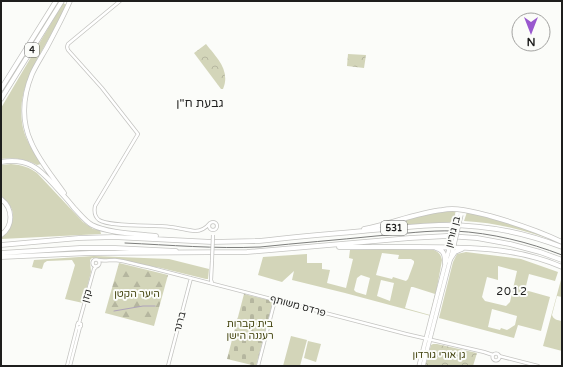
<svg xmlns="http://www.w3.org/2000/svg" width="563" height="367" font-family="'Varela Round','Noto Sans Hebrew',sans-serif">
<defs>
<pattern id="forest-firs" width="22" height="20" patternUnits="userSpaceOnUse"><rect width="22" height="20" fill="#d3d5b9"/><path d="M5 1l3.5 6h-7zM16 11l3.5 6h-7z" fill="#b5b69f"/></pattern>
<pattern id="cemetery-stones" width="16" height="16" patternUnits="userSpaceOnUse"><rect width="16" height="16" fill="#d3d5b9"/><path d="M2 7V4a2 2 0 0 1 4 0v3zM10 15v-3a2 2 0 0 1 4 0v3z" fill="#b5b69f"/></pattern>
<pattern id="park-crowns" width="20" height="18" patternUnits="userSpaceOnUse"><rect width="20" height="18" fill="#d3d5b9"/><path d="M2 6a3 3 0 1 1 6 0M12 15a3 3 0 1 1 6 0" fill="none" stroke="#b5b69f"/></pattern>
</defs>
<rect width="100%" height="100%" fill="#fbfcf9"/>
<path fill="#d3d5b9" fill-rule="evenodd" d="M63,3L67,5C60,17 54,29 48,40C32,68 16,95 23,128C26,141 34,152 41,164L37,165C26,159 13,157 1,159V108Z
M11,164C22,165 29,167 37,173L83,222L93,229L100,230L101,234L1,239V237C16,225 18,208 1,197V165Z
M456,210L453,222L438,223L369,229L432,212Z
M467,212L503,221L528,229L561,243C528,231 500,223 464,221Z
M389,249L434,250C439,252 441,255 442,260L436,293L431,316L345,293L292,280L294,271L282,282L258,275L263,257L307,254V263H322V269L330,270L327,283L346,288L353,259L349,258L350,250ZM382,253L399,255L398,259H411L414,261V263L408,279L406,281L393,277L392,279L376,275ZM361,275L370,278L366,295L356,292L354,290L357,278ZM381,280L394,283L390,301L377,296ZM411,287H413L435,294L430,315L405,308Z
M466,252L521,259L558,272L555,281L529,274L525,290L550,297L541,331L518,325L514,338L439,318L453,262L457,254ZM498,266L517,271L510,302L506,306L485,301L482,297L487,277L498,280ZM492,309L517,316L515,325L507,330L501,328L500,330L488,327Z
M94,256L169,259L209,269L208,279H206L161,268L114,260H99L96,258H92L90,260L91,272L83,303L65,299L75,265L72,260L47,261L44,263L42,269L32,267L34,260Z
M562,276V297L557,296L552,315C554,320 557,320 562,321V351L543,346Z
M291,336L307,340L300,366H283Z
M308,341L321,344L316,362L304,358Z"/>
<path fill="url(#forest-firs)" d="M119,263L168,275L154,326L105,313Z"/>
<path fill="url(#cemetery-stones)" d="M244,294L273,301L256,366L227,359Z"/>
<path fill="url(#park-crowns)" d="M206,44C216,57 231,70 223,89H221L194,53Z
M348,54L366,55L364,68L347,66Z
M433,344H437L477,353L473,366H425L431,345Z"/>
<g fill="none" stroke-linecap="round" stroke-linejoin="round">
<path stroke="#aea3ba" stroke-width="1" d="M114,311L143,306H155"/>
<g stroke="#c4c4c1" stroke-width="4">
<path id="minor" d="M120,1L68,44L67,47L68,50L102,88L138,134L95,206C94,211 94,216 99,220C109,227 155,225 170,227C179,228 187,230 195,231C201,231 206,228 210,223
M209 226a4 4 0 1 1 8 0a4 4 0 1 1-8 0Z
M92.5 263a3.5 3.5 0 1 1 7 0a3.5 3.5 0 1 1-7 0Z
M98,260C104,261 109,260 115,260C126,261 137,265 148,267L406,334L484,352L493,355
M212,260L211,280L212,283
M79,323L94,269L97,266
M492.5 357a3.5 3.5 0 1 1 7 0a3.5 3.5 0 1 1-7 0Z
M499,356L538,366
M67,366L77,327
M70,366L80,327L81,326V324L78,323L77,326L78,328L80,327
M168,366L191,278
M258,366L275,300"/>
</g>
<g stroke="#c4c4c1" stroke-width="5">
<path id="major" d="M419,366L450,245
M423,366L454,245"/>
</g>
<g stroke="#c4c4c1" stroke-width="5.5">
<path id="highway" d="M1,89L56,1
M1,99L62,1
M1,162C27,158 38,167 54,185C61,193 68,200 74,208C80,214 85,221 92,225C107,233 139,234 156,236
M64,193C53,177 39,161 31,142C21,120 23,96 32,74C36,65 42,56 47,47C55,32 63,17 70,1
M1,199C13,208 14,226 1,235
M364,229C390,224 416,213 442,210C458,207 474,212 490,216C515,223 539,231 562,242
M1,245L79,238L114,237L212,242L259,241C294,237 328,234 363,231C388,229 414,226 439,225C481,224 523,232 562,247
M339,247C365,247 392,247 418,247C467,247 517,247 562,267
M436,248C444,250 445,255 445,263
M1,253L80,248H115L176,251
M1,257L90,253L247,252L410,238L447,236L477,238L510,244L540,252L562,260
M449,261L455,252L462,249"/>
</g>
<use href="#minor" stroke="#fff" stroke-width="2.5"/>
<use href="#major" stroke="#fff" stroke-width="3.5"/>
<use href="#highway" stroke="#fff" stroke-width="4"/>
<path stroke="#7c7d7b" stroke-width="1" d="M125,243C170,245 215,249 260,247C298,243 337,240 376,236C402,234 428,230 455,231C492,233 528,242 562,255"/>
<g stroke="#c4c4c1" stroke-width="4" stroke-linecap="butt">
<path id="minor-bridge" d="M212,260L213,235"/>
</g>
<g stroke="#c4c4c1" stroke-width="5" stroke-linecap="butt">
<path id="major-bridge" d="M450,245L457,215
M454,245L461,215"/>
</g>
<use href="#minor-bridge" stroke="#fff" stroke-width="2.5"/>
<use href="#major-bridge" stroke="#fff" stroke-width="3.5"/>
</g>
<g text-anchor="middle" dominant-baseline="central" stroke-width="4" stroke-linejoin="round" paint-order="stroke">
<g fill="#fbfcf9" stroke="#60615f" stroke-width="1">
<rect x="25" y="43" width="14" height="14" rx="3"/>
<rect x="381" y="221" width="26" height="14" rx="3"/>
</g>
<g font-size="9" font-weight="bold" fill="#1e1e1d">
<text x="32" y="50">4</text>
<text x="394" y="228">531</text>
</g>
<g font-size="10" fill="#1e1e1d" stroke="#fbfcf9">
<text transform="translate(453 232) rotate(-75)">בן גוריון</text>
<text transform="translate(87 296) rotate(-74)">קזן</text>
<text transform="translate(298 306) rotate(15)">פרדס משותף</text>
<text transform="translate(180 322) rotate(-75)">ברנר</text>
</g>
<g font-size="10" fill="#3c3d06" stroke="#fbfcf9">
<text x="137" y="294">היער הקטן</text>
<text x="250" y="324">בית קברות<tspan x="250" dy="12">רעננה הישן</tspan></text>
<text x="439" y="355">גן אורי גורדון</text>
</g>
<g font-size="11" letter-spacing="1" fill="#1e1e1d" stroke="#fbfcf9">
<text x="512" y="291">2012</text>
</g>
<g font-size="12" fill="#1e1e1d" stroke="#fbfcf9">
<text x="200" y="103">גבעת ח"ן</text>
</g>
</g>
<rect width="563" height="367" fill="none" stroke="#1e1e1d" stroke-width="4"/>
<g transform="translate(531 32) rotate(180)"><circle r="19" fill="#fbfcf9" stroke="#a3a3a1"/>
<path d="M0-3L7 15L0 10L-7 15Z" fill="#9958ce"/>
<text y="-6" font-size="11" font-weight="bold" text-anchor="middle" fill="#1e1e1d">N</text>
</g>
</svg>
